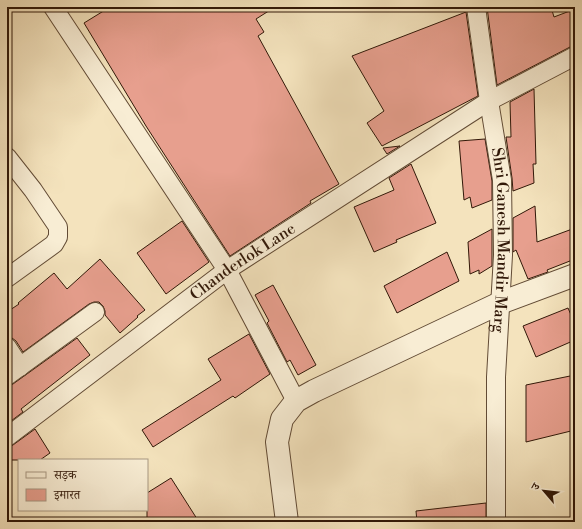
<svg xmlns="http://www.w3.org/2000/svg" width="582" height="529" font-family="'Libre Bodoni','Noto Serif Devanagari',serif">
<rect width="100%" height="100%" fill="#f4e3bd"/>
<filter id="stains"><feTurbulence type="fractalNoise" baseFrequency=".005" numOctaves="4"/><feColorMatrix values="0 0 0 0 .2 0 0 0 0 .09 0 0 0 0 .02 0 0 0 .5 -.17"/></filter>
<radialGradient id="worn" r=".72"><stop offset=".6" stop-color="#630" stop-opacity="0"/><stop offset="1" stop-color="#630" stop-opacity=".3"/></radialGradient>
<path fill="#e79f8e" stroke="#311808" d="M110,7H275L256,19L264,32L258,36L339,184L310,201L311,203L230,256L146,126L84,23Z
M487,7H551L554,17L575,9V46L570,47L497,85Z
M466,12L478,96L382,146L367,123L384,111L352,56Z
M534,89L536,164H533L534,183L513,191L512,178L506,137H511L510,102Z
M485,139L492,181V200L472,208L470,197L464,200L459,141Z
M400,146L387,154L383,148Z
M411,164L436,223L396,240L397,242L374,252L354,207L394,190L389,178Z
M535,206L537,242L575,228V259L547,270L548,272L528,279L516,250L513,252V218Z
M182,221L209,262L166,294L137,253Z
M492,229V266L479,274V270L470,274L468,242Z
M447,252L459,281L397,313L384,286Z
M100,259L145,310L137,316L138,317L120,333L105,315V311L103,306L99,302H94L89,304L23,352L16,341L12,338L7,337V312L19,304L18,303L54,273L67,289Z
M273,285L316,365L298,375L290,360L287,362L267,323L269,321L255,295Z
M568,308L575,324V340L536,357L523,326Z
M249,334L270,374L235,398L233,396L153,447L142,430L221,380L208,359Z
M77,338L90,355L21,409L23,412L7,424V386L13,384Z
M575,375V430L526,442V385Z
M35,429L50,453L40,460H7V447L13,445Z
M171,478L199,522H147V493Z
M486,503V522H417L416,511Z"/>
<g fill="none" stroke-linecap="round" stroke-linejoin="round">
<g stroke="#624b35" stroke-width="20">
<g id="minor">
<path d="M53,7L227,270L296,401"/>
<path id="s1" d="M476,7L489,101L502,180L503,255L496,377V522"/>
<path d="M7,157L33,190L58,227V237L54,244L7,278"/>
<path d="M7,347L20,367"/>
<path d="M7,376L95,312"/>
<path id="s2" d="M7,437L227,270L489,101L575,56"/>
</g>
</g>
<g stroke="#624b35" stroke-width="24">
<path id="tertiary" d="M287,522L277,442L282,419L296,401L314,391L500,303L575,275"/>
</g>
<use href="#minor" stroke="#f8edd4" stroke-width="18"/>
<use href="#tertiary" stroke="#f8edd4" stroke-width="22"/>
</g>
<g text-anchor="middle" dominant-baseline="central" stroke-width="3" stroke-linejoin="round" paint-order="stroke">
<g font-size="16" fill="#311808" stroke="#f8edd4">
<text stroke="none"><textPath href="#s1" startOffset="235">Shri Ganesh Mandir Marg</textPath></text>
<text stroke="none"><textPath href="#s2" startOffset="294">Chanderlok Lane</textPath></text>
</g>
</g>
<rect width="582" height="529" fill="none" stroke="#f4e3bd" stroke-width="24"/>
<rect x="8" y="8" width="566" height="513" fill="none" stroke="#311808" stroke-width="2"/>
<rect x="12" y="12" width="558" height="505" fill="none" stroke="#311808"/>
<rect x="18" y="459" width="130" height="52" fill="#f8edd4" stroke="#a89882"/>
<rect x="26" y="472" width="20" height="6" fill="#f8edd4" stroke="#a89882"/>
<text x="54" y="479" font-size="12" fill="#311808">सड़क</text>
<rect x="26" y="489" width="20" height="12" fill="#e79f8e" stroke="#a89882"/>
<text x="54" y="499" font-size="12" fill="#311808">इमारत</text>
<g transform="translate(544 491) rotate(298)" stroke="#f8edd4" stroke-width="3" paint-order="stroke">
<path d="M0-3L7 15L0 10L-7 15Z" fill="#311808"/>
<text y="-6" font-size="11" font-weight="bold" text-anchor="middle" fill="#311808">उ</text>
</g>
<rect width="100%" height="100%" filter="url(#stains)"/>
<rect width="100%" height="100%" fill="url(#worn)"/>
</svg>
